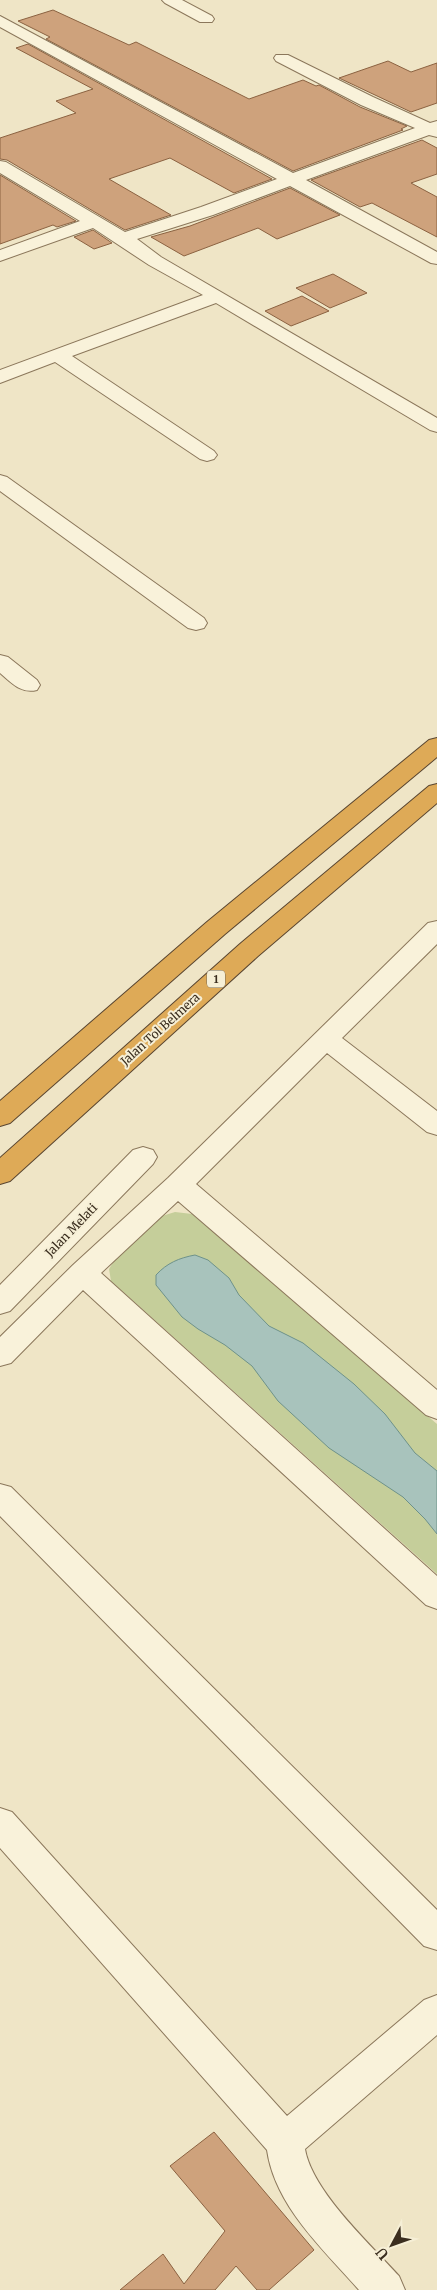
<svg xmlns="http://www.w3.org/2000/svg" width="437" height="2290" font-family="Merriweather,serif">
<rect width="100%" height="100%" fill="#efe5c6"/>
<path fill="#c5ce9a" d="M175,1212L192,1214L437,1424V1574L111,1281L109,1269L114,1261L162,1216Z"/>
<path fill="#a8c3bc" stroke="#6e928a" d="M195,1255L208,1260L229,1278L239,1295L269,1326L303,1343L354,1384L385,1414L415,1453L437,1471V1534L425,1519L403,1497L329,1448L278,1401L252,1366L225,1345L198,1329L182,1317L156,1285V1275C167,1263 179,1258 195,1255Z"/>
<path fill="#cea27c" stroke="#8b6241" d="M53,10L129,45L136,42L249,99L303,80L316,86L319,85L360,107L407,126L401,129L403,130L293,171L46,39L50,37L18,21Z
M28,44L272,179L234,193L170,158L109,179L171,215L125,230L7,160L0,159V138L76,113L56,101L93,89L16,48Z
M388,61L411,72L437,63V103L411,112L339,78Z
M422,140L437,148V174L411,183L437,197V237L372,203L360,207L311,180Z
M0,175L76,221L57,227L53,225L0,244Z
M290,188L340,215L277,239L258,228L184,256L151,237L190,226Z
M93,230L112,243L94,249L74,237Z
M333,274L367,293L330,308L296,288Z
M302,296L329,311L291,326L265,311Z
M214,2132L314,2250L269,2290H257L236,2266L215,2290H120L163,2254L184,2284L225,2231L170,2166Z"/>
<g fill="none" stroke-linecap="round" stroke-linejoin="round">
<g stroke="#8b775b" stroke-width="2">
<path id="minor" d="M162,0H182L212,16L214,19L212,22H200L165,3Z
M0,16L293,173L415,128L361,105L276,61L274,58L276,55H288L373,97L430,123L437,121V137L429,135L306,180L437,252V264L431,263L290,186L213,215L137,239L161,257L437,418V432L430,430L216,303L72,356L214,451L217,455L214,459L207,461L200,459L55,362L0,383V370L203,295L149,265L93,228L0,261V250L80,221L0,173V161L6,162L125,232L201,207L277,179L0,27Z
M0,475L7,477L204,618L207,623L204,628L196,630L188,628L0,491Z
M0,655L8,657L37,680L40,685L37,690C21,694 12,683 0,673Z
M437,921V944L342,1038L437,1111V1135L427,1132L327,1053L196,1184L437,1390V1419L426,1415L178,1201L101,1273L437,1576V1609L426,1605L83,1290L11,1363L0,1366V1337L73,1265L168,1178L428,923Z
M143,1147L153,1150L157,1157L153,1164L10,1311L0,1314V1285L133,1150Z
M0,1484L11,1487L437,1910V1950L424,1946L0,1516Z
M0,1808L12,1812L287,2116L424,2000L437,1995V2035L305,2149C312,2191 370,2244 399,2276L405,2290H359C323,2249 275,2206 267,2150L0,1848Z"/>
</g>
<g stroke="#594530" stroke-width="2">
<path id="highway" d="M437,738V757L225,934L10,1123L0,1126V1101L207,922L429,740Z
M437,784V803L258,956L10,1181L0,1184V1158L240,944L429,786Z"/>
</g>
<use href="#minor" fill="#f9f2da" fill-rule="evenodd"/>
<use href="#highway" fill="#deaa57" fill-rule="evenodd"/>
</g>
<g text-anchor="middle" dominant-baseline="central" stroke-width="4" stroke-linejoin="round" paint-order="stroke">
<rect fill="#f6efd6" stroke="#736856" stroke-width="1" x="207" y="970.5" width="18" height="17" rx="4"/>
<g font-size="11" font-weight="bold" fill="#3b2e1f">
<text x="216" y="979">1</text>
</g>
<g font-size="12" fill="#3b2e1f" stroke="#f6efd6">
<text transform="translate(160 1029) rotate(-42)">Jalan Tol Belmera</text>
<text transform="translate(71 1230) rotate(-46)">Jalan Melati</text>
</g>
</g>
<g transform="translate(392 2245) rotate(229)" stroke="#f6efd6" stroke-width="4" paint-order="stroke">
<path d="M0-4L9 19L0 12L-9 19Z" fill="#3b2e1f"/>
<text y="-8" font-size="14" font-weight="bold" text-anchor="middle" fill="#3b2e1f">U</text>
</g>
</svg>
